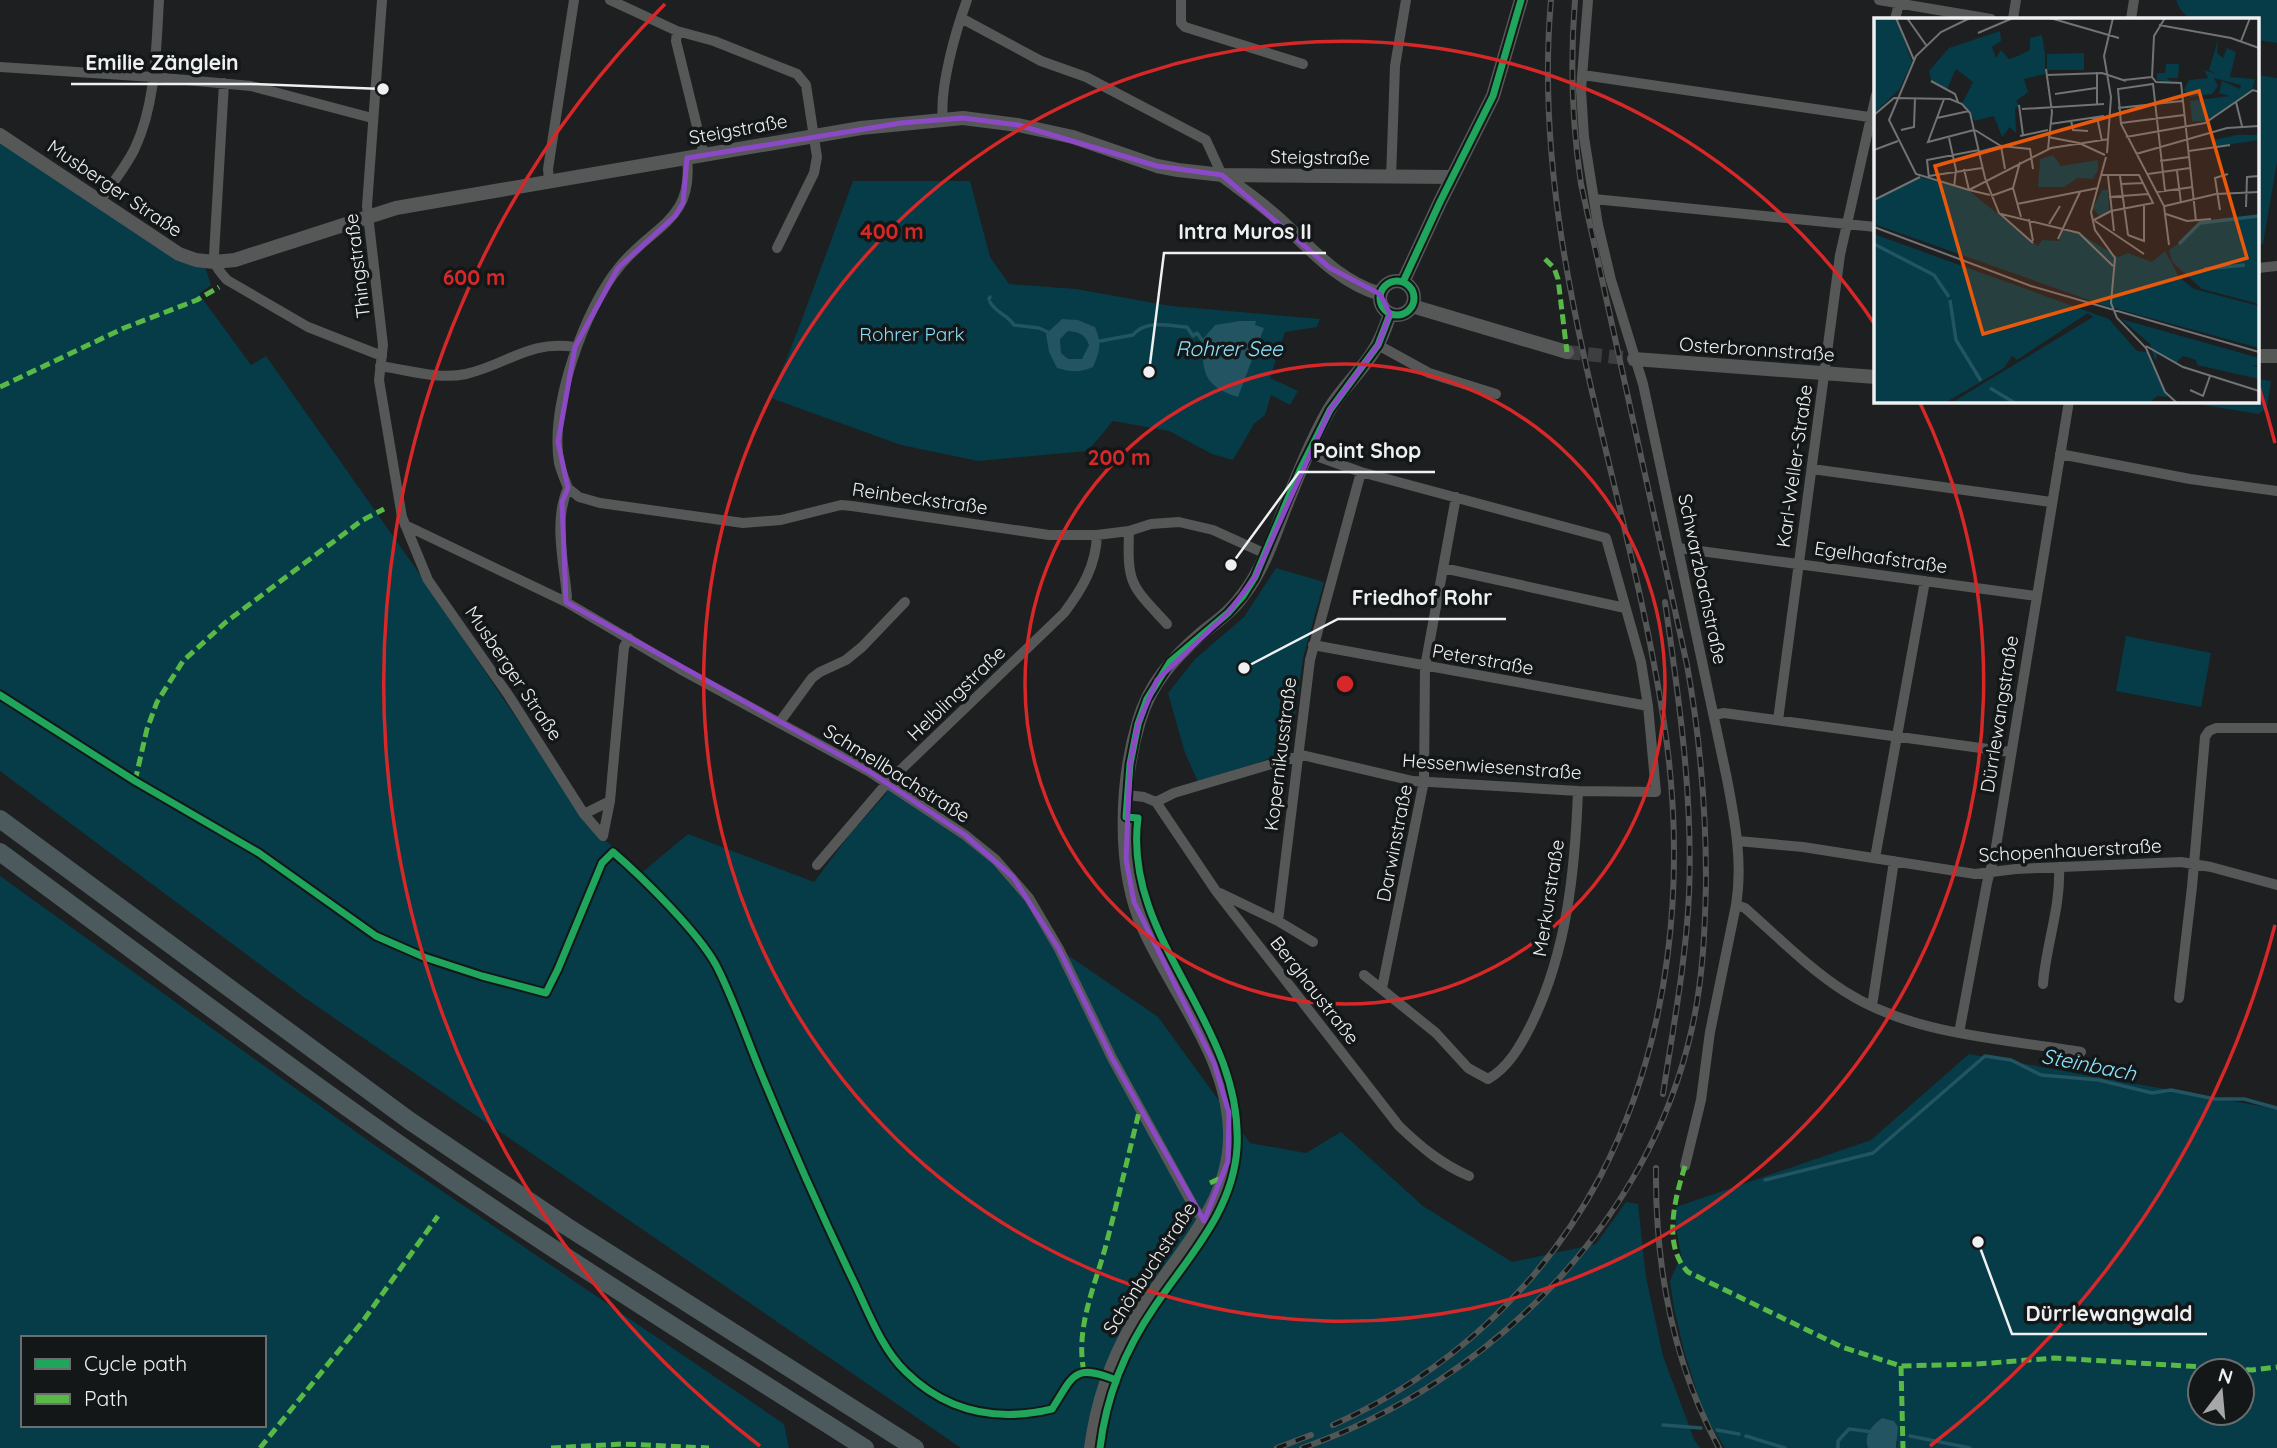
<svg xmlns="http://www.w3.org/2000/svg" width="2277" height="1448" font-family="Quicksand,sans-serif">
<rect width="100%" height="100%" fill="#1d1f20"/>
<path fill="#063b48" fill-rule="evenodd" d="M2176,0H2277V43L2258,40V19H2189L2180,9Z
M2258,75L2277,78V162L2263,244L2258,243Z
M0,141L205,267L211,285L199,294L251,365L266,356L419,573L584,819L640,874L688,834L814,882L850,834L886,794L887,783L996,860L1059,949L1158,1017L1250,1143L1306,1153L1341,1132L1423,1206L1512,1262L1596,1244L1626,1202L1638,1204L1646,1277L1663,1356L1694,1439L1700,1448H961L305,998L0,771Z
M853,181H970L990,257L1009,284L1076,289L1171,306L1320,319L1317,327L1285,332L1270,378L1298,391L1290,405L1271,395L1265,415L1254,424L1233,460L1212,454L1169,431L1113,421L1088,451L978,461L901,445L771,398L801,322Z
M2258,379L2271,381L2267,407L2259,414L2177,401H2258Z
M1276,568L1324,582L1303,658L1290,752L1198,782L1185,753L1168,693L1195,659L1244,617Z
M2126,636L2211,653L2201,707L2116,691Z
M0,876L373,1144L784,1424L789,1448H0ZM23,1338H264V1425H23Z
M1969,1054L2277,1109V1448H1896L1898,1442L1882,1418C1872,1425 1863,1435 1868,1448H1725L1704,1414L1684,1351L1674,1308L1670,1281L1681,1255L1676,1228V1207L1871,1140ZM2200,1371H2242V1413H2200Z"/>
<path fill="#225462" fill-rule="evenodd" d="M1062,319L1078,320L1095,327C1102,343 1100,351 1093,367C1079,373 1071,372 1057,368L1049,352L1046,334ZM1068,331C1079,332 1085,334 1089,345L1082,359H1068L1061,353L1060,339Z
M1240,321H1256L1255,325L1264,328L1238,397C1203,386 1203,373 1202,340L1215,325Z
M1882,1418L1894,1421L1898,1427L1896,1448H1868C1863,1435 1872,1425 1882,1418Z"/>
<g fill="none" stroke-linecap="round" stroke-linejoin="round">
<path stroke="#225462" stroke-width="3.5" d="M989,299L990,297
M990,302C996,313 1008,315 1014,325L1039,328L1048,332
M1100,341L1133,335C1146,319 1170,326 1187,327L1193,336L1197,333L1202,340
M1765,1180L1873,1153L1985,1056L2011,1060L2041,1075L2099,1080L2152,1093L2171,1090L2215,1099H2244L2277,1108
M1663,1425L1701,1428
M1717,1430L1739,1434
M1746,1436L1785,1448
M1910,1436L1970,1448
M1838,1448V1441L1849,1429L1873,1432"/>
<path stroke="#3c3e3f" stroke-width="14" stroke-dasharray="14 7" stroke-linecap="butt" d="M1567,352L1634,359"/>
<path stroke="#565757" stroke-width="10" d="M382,0L367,206L383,345L379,380L402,517L428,580L509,696L584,814L603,836
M610,0L677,31L714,41L797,74L806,85L817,157L814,173L777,248
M1181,0V23L1185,27L1303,64
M1588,0L1581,90L1584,137L1598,225L1611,280L1643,384L1727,779C1735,821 1743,863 1736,905L1710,1032L1701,1100L1685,1166
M1879,0L1991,19
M961,18L1041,61L1086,77L1206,140L1222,175
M1895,19L1900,0
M2013,19L2016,0
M2131,19L2134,0
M677,31L676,41L704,155
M0,67L153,77L251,86L372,118
M1583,75L1876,118
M224,83L214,255C214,266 220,272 227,280L308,327L382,356
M943,120C939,88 956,30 967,0
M1391,178L1395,66L1406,0
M549,180L548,169L574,0
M1594,199L1876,227
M99,202C111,185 126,167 135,148C156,103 156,49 159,0
M2258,268L2277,266
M1378,345L1429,373L1496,394
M380,366C408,370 439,380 466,374C509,364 528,340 575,347
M2060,454L2190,479L2277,491
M1812,469L2051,502
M568,488L579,497L600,503L743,523L781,520L841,505L852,506L1049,535H1097L1129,531L1151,524L1179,522L1213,530L1266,554
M405,525L566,602L680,669L870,772L965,835L996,860L1029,898L1059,949L1112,1058L1195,1209L1204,1221
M1129,531C1127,585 1131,585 1167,624
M1678,548L2036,596
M1443,568L1625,608
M566,602L567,597C564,562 553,521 568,488C565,480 561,471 559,463C550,406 584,309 620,266C653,225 694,221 687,158
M1313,645L1648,706
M1714,715L1724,713L2010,752
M1778,720L1840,255L1876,95
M779,723L812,678L820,672L846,660L862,647L905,602
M1127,795L1144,797L1156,802
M1156,802L1174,793L1302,755L1413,781L1578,791L1656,792L1648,706L1641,662L1606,538L1361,472L1308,453
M1156,802L1216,891L1399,1126C1421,1147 1441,1164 1469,1176
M584,814L610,801
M603,836L610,801L624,647L629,638
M1738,841L1803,847L1975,874L2016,869L2181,862L2211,867L2277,885
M1875,858L1925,581
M817,865L887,783L1064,613C1082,589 1096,566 1097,535
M1220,893L1278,921L1313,942
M1736,905L1745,908C1777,936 1808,968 1844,991C1914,1036 2001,1038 2081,1052
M1278,921L1310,660L1361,472
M1364,975L1436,1033L1468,1068L1488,1079C1508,1068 1521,1045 1531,1025C1567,952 1575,871 1578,791
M2043,984C2046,945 2061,907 2059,867
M1382,988L1424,781L1425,667L1456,497
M2179,998L2192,887L2205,737L2209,731L2216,728H2277
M1872,1006L1894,861
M1959,1033L1987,883L1995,853L2069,401"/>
<path stroke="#565757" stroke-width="14" d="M0,135L179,254L196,260L214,262L235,260L396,208L861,128L963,118L1018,125L1073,137L1157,166L1178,170L1222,175L1452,177
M1222,175C1242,190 1263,204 1282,222C1312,250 1338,281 1380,294
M1380 298a17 17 0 1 1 34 0a17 17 0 1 1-34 0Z
M1403,282L1440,202L1493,96L1521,0
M1412,306L1567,352
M2258,356H2277
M1634,359L1876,377
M1091,1448C1097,1403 1111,1361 1134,1322C1170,1261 1232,1208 1230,1132C1228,1055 1174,995 1144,928C1117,869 1121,781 1139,721C1150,684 1172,659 1201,634C1216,622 1232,611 1243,595C1261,572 1272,542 1282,515C1296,480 1310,444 1329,410C1342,388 1362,371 1375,349C1382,338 1386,326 1390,314"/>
<path stroke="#4c5a5d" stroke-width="18" d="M0,819L410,1121L566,1226L915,1448
M0,852C159,969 316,1089 479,1199C606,1285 736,1366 865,1448"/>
<g stroke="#545656" stroke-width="6">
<path id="rail" d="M1663,1094C1673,1028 1686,961 1689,894C1693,795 1679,699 1665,602
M1656,1168C1655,1266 1672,1361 1719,1448
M1333,1425C1447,1374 1542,1287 1600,1177C1672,1039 1687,875 1664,723C1628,482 1529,248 1551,0
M1277,1448L1311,1435
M1302,1448C1489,1383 1649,1224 1692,1028C1703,979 1705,930 1706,881C1706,807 1700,737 1687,665L1581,184C1572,123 1570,62 1575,0"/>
</g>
<use href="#rail" stroke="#131718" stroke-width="3.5" stroke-dasharray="10" stroke-linecap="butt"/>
<path stroke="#58b947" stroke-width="5" stroke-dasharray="10 5" stroke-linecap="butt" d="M1545,259L1554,268L1558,279L1567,352
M0,387L124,328L197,300L219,287
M135,781L147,729L157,702L183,661L226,622L361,521L384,509
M1685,1166C1675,1198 1662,1246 1688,1272L1842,1347L1901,1366L1977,1364L2055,1358L2252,1370L2277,1367
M1210,1183L1223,1177
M1901,1366L1903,1448
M1084,1372C1075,1328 1095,1286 1106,1245C1118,1199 1129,1153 1140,1108
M260,1448L363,1321L438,1216
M551,1448L623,1444L709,1448"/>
<g stroke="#131718" stroke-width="11">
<path id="cycleway" d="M1380 298a17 17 0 1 1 34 0a17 17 0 1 1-34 0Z
M1403,282L1440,202L1493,96L1521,0
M0,695L135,781L259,853L376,936L424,957L482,976L546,993L558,969L602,863L613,852C642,877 698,932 716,965C734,1000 746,1037 761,1073C789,1141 819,1209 851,1276C867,1308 880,1347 906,1372C948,1413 997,1422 1052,1409C1074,1375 1073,1363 1116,1380
M1100,1448C1106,1397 1126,1348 1155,1306C1189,1256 1233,1211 1237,1148C1244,1023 1122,940 1138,818L1126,817L1130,764L1138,724L1147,699L1170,662L1228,613L1243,596L1255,577L1300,470L1330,410L1378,345L1390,314"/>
</g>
<use href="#cycleway" stroke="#20a55d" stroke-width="7"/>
</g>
<path fill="none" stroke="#8c49c6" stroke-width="5" stroke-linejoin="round" d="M963,118L1018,125L1157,166L1222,175L1330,268L1380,294L1390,314L1378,345L1330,410L1255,577L1228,613L1157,680L1138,724L1130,764L1126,859L1134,902L1214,1063L1229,1113L1228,1161L1204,1221L1112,1058L1059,949L1013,877L965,835L870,772L566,602L562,502L568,488L558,442L575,347L618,268L675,216L683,203L687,158L901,123Z"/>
<g fill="none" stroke="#d62828" stroke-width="3.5">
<circle cx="1345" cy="684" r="320"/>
<path d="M1920 403A640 640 0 1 1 1876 326"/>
<path d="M2275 925A961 961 0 0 1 1930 1446M760 1446A961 961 0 0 1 665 4M2259 387A961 961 0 0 1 2275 443"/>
</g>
<g text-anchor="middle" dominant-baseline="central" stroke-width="7" stroke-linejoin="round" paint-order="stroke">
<g font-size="19" fill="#eef0f1" stroke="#131718">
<text transform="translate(738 129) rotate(-10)">Steigstraße</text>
<text transform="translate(1320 157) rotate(1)">Steigstraße</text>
<text transform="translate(115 188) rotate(34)">Musberger Straße</text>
<text transform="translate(357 266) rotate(-97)">Thingstraße</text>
<text transform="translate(1757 349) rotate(4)">Osterbronnstraße</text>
<text transform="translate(1794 466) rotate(-82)">Karl-Weller-Straße</text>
<text transform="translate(920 498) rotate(8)">Reinbeckstraße</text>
<text transform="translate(1881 557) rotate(8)">Egelhaafstraße</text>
<text transform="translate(1703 579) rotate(78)">Schwarzbachstraße</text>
<text transform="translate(1483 659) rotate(10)">Peterstraße</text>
<text transform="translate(514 673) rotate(56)">Musberger Straße</text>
<text transform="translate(956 693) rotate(-44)">Helblingstraße</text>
<text transform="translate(1999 714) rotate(-81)">Dürrlewangstraße</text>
<text transform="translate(1280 754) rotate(-83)">Kopernikusstraße</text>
<text transform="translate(1492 766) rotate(4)">Hessenwiesenstraße</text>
<text transform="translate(897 773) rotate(32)">Schmellbachstraße</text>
<text transform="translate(1394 843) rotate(-79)">Darwinstraße</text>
<text transform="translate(2070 850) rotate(-3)">Schopenhauerstraße</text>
<text transform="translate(1548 898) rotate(-81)">Merkurstraße</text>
<text transform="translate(1315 990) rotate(52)">Berghaustraße</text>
<text transform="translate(1149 1268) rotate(-57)">Schönbuchstraße</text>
</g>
<g font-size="19" fill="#86ddf8" stroke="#131718">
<text x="912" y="334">Rohrer Park</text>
</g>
<g font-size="21" font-style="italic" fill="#8ce4ff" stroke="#131718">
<text x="1229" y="348">Rohrer See</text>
<text transform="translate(2089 1064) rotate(11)">Steinbach</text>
</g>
</g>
<g transform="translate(1874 18)">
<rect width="385" height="385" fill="#1d1f20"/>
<path d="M0,0H22L38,44L25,72L0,95ZM126,13L127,23L118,29L122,40L127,32L135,41L144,38L156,32V20L168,17L171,36V56L150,61L154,74L142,83L145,87L141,91L142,115L136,109L128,119L120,98L101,103L88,86L99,64L82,51L73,71L57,62L55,53L75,30ZM344,22L343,35L349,40L353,30L362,34L356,59L381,61L378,72L332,103H318L316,83L356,78L345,75L348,63L366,71L367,67L340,60L344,68L338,76L316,79L310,72L315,62L334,60L330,52L343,56L335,52ZM210,35V52H173V36ZM292,46H305L304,60H292L299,64L283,62V55H291ZM363,117H384L385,122L339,129V122ZM179,137L187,148L224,142V152L219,161L204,160L190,169H164L166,141ZM46,159L94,172L164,228L168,222L185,223L190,211L205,215L244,239L254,235L278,244L291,233L305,259L320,271L385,288V330L229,287L0,206V182ZM228,172H234L235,193L226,199L219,190ZM385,199V286L328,271L298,244L295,232L315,218L324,205ZM0,216L235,301L263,333L273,334L294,379L283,378L275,385H77L219,299L214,295L143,342L138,338L130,350L71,385H0ZM247,301L385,340V348L378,347L385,350V361L323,347L322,342L309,338L302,345L284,335L281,343L276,326Z" fill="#063b48"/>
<path fill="none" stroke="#225462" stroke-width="3.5" d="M0,226L60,257L75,279M305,226L326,205L385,198M330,251L371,247M76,282L82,322L107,363M116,370L141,385"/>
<path fill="none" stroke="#717374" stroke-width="2" d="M22,0L40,42M33,0L52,27M176,0L245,20M285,7L357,20L385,30M104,15L139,0M367,23L376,0M172,51L178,94L174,131M223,54V86M173,57L228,55L252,63M278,59L282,64L307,65L322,203M278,59L280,18L291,0M250,62L278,59M57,63L81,76L84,84M181,76L222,70M70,81L54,124L100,112M362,84L368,108M145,87L149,117M244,90L308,83M148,91L230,86M0,97L20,80L76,81L88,86L96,95L111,160L125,195L159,225M223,99L228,123M63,100L95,93M197,102L199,112L214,113M247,105L310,97M176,106L230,98M27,112L40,109L41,80M101,112L127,128L156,131L159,151M146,118L174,112M174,119L205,125L231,137M252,119L331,105L379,72L385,74M75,120L82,152L80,169M0,132L24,123M315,133L356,127M105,134L127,128L131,151M233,135L237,79L230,38L239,0M262,136L353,110L385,108M232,139L217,194L221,212L241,240L237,285L243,300L272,330L291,374L303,385M286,143L315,139M146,144L139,170L147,199M90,151L95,172M303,153L307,185M274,156L316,150M55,158L108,150M234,158L240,213M246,158L254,217M55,160L53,142L105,132M247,166L269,165M95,172L42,156L15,102L42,38L67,14L96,0M95,172L177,130L235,121M95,172L116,177M291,173L279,66L244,71L247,106L290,188L295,227M283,174L319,169M117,178L139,170M235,179L274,176M0,182L46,159M143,186L224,170M291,188L342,176L385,174M372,189L373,159L385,158M346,192L341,160L354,156M127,196L205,215L239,248M292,196L313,203L337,201M155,201L159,223M218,203L237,193L279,185L265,157H228M221,203L270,236M175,206L186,188M0,209L157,268L385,334M254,217L270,223V188M184,221L206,174M272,328L309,349L385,373M316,372L329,378L336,358"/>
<path fill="#e8590c" fill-opacity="0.15" stroke="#e8590c" stroke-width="3.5" d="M325,73L373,240L109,316L61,148Z"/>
<rect width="385" height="385" fill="none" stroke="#eef0f1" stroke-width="3.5"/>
</g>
<circle cx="1345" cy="684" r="10" fill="#d62828" stroke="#131718" stroke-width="3.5"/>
<g font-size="21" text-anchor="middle" font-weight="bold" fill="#d62828" stroke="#131718" stroke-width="7" stroke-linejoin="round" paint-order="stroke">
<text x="892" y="239">400 m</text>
<text x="474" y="285">600 m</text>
<text x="1119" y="465">200 m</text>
</g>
<path fill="none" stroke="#eef0f1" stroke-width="2.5" d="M383 89L252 84H71M1149 372L1164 253H1326M1231 565L1299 472H1435M1244 668L1338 619H1506M1978 1242L2012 1334H2207"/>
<g fill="#eef0f1" stroke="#131718" stroke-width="2.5">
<circle cx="383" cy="89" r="7"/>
<circle cx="1149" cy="372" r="7"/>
<circle cx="1231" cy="565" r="7"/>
<circle cx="1244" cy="668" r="7"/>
<circle cx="1978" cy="1242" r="7"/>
</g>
<g font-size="21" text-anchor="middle" font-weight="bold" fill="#eef0f1" stroke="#131718" stroke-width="7" stroke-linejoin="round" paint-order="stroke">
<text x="162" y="70">Emilie Zänglein</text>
<text x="1245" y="239">Intra Muros II</text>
<text x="1367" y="458">Point Shop</text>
<text x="1422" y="605">Friedhof Rohr</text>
<text x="2109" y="1321">Dürrlewangwald</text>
</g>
<rect x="21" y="1336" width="245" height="91" fill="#131718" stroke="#6b6e6f" stroke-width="2"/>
<rect x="35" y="1359" width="35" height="10" fill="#20a55d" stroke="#6b6e6f" stroke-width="2"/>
<text x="84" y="1371" font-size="21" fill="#eef0f1">Cycle path</text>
<rect x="35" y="1394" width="35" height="10" fill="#58b947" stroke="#6b6e6f" stroke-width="2"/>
<text x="84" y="1406" font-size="21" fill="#eef0f1">Path</text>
<g transform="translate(2221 1392) rotate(16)"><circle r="33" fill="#131718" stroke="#6b6e6f" stroke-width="2"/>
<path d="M0-5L12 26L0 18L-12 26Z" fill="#a5a7a8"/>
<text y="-10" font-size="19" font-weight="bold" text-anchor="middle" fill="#eef0f1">N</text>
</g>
</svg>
